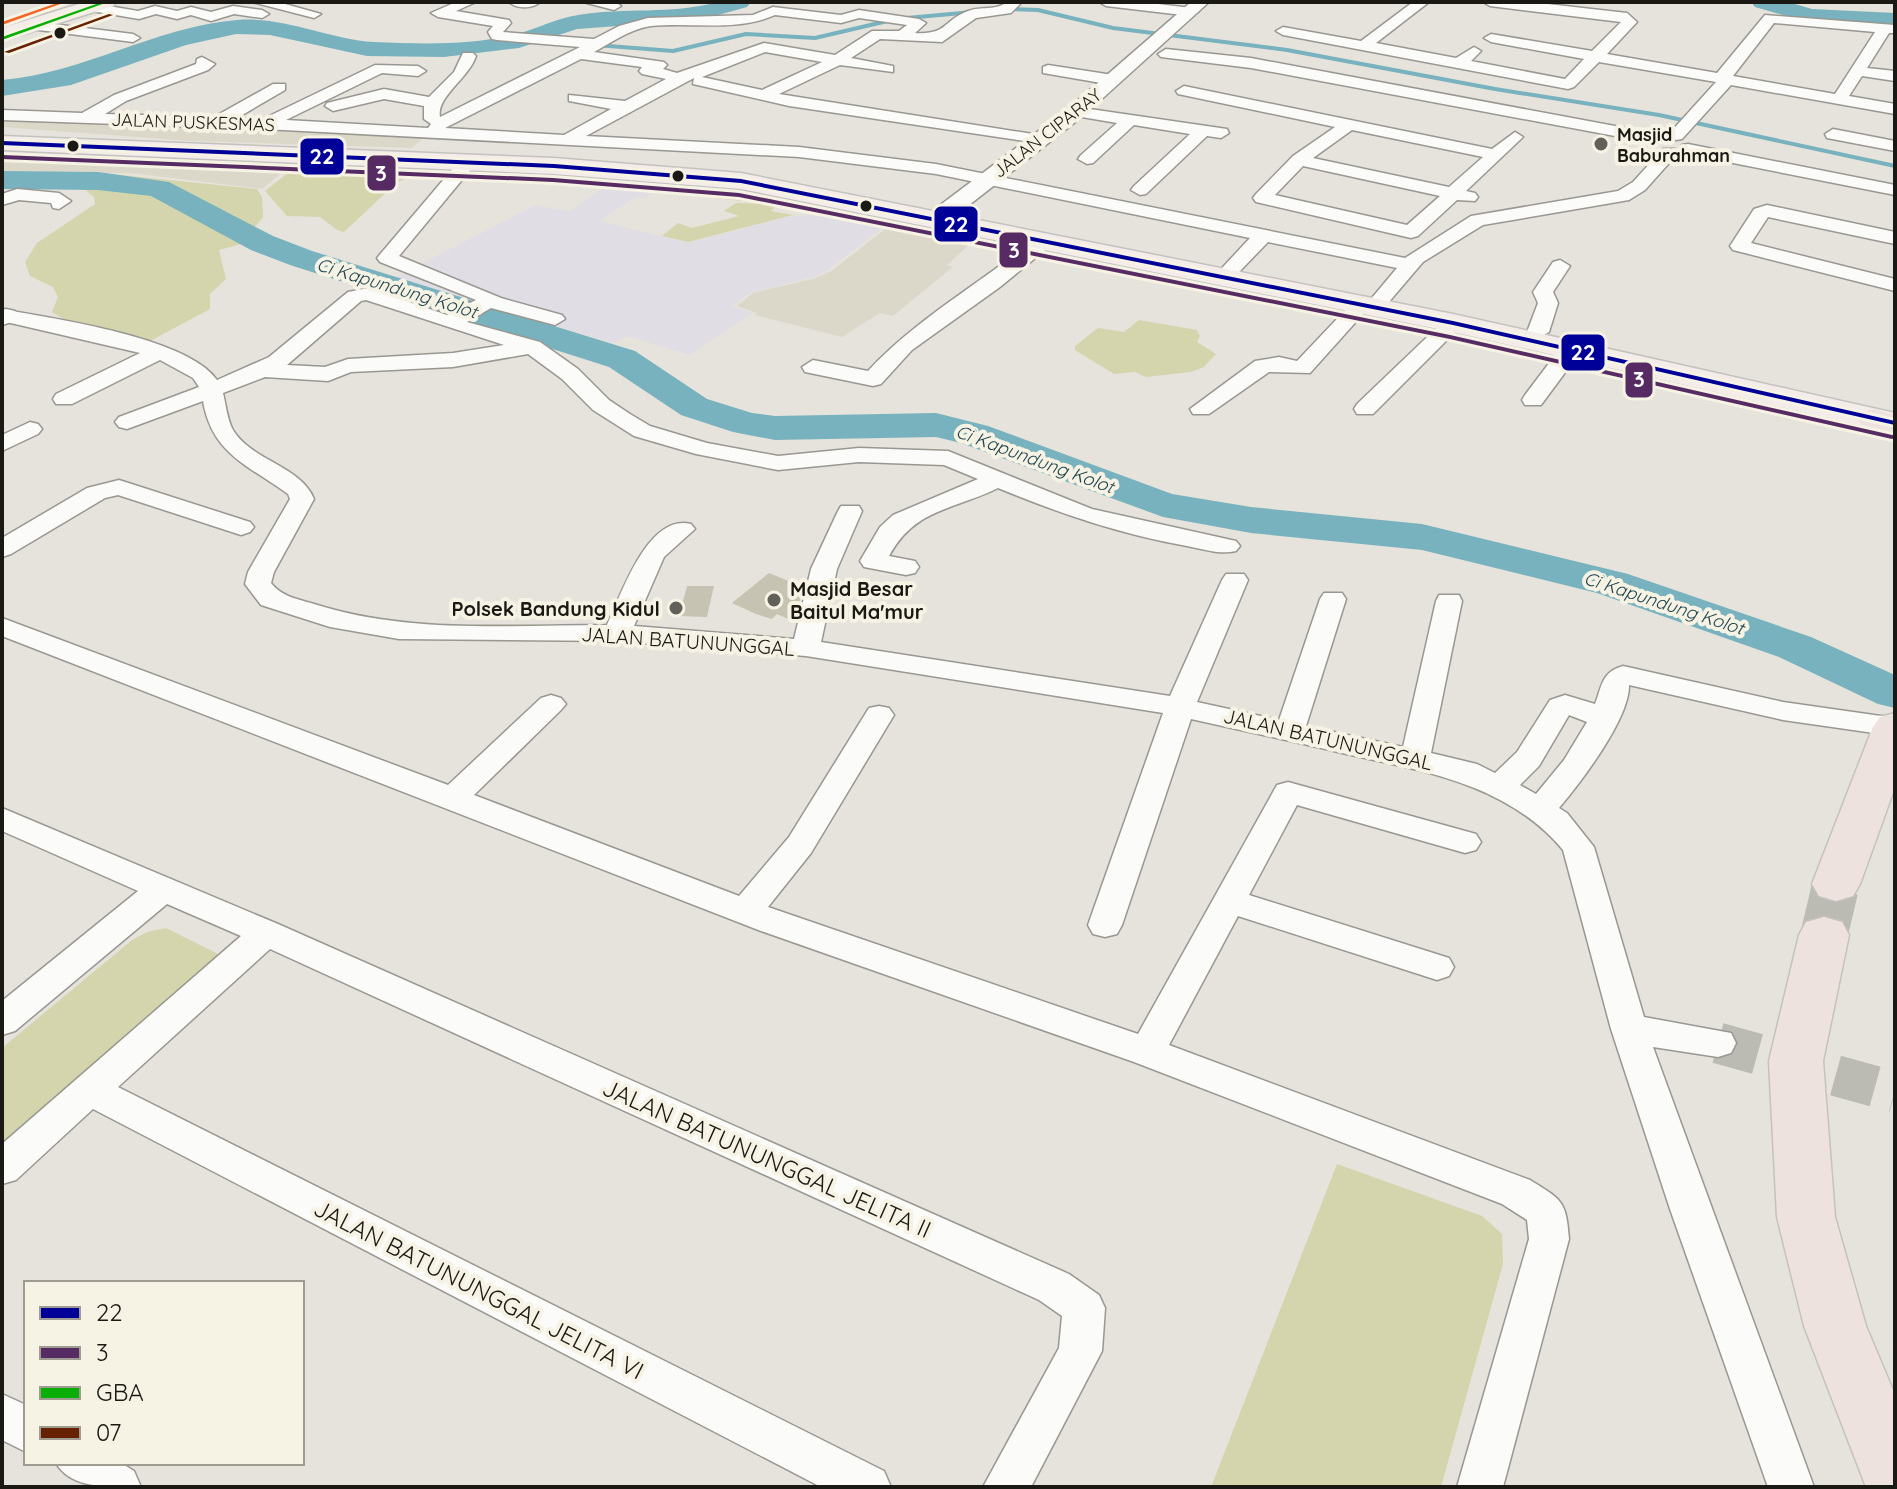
<svg xmlns="http://www.w3.org/2000/svg" width="1897" height="1489" font-family="Quicksand,sans-serif">
<rect width="100%" height="100%" fill="#e5e3db"/>
<path fill="#dcd8c9" d="M2,115L429,133L412,148L191,141L2,127Z
M2,153L110,159L291,165L262,189L130,173L2,174Z
M893,223L974,240L947,265L953,267L893,316L880,313L842,337L755,315L757,313L737,306L753,293L812,279L830,272Z"/>
<path fill="#e0dde5" d="M619,177L667,183L645,198L636,197L599,221L688,243L787,217L808,215L845,219L856,210L895,218L828,270L816,276L750,293L732,306L753,313L689,355L628,336L612,343L396,277L536,205L569,212Z"/>
<path fill="#d4d5ad" d="M298,165L420,168L394,185L344,232L337,230L320,217L287,216L265,191Z
M112,174L257,189L262,197L263,217L241,244L219,250L226,279L210,294V309L150,341L67,321L52,312L58,297L53,287L30,276L25,262L37,243L95,204L94,197L84,189Z
M724,187L800,201L751,202L713,198Z
M736,203L778,204L771,211L793,215L688,242L662,236L678,223L692,228L739,216L724,211Z
M1139,320L1197,330L1200,336L1197,342L1216,354L1204,367L1191,372L1146,377L1135,372L1114,374L1075,350V346L1098,328L1124,332Z
M166,928L218,954L207,969L2,1148V1048L132,940L147,932Z
M1337,1164L1482,1216L1502,1234L1503,1264L1441,1487H1211Z"/>
<g fill="none" stroke-linecap="round" stroke-linejoin="round">
<path stroke="#78b2be" stroke-width="4" d="M1007,9L1038,10L1113,28L1287,50L1495,89L1659,115L1895,166
M596,45L673,51L746,34L815,38L896,19L973,12"/>
<path fill="#78b2be" fill-rule="evenodd" d="M717,2H751L747,7L700,20L577,29L519,48L444,57L367,56L270,35L236,34L186,45L71,85L2,96V80C84,73 155,27 237,20C284,16 328,39 374,42C421,44 474,46 520,33C539,28 557,18 578,15C623,7 671,15 717,2Z
M1751,2H1788L1812,9L1895,13V27L1811,23L1755,7Z
M2,171L98,172L169,182L273,236L312,251L635,351L707,399L752,413L775,416L936,413L988,426L1172,494L1251,507L1422,524L1628,574L1811,637L1895,675V708L1878,704L1779,657L1597,593L1422,550L1251,533L1163,517L961,443L936,437L775,440L733,432L681,415L609,367L290,265L251,250L151,196L98,190L2,189Z"/>
</g>
<path fill="#c7c3b3" d="M769,573L803,587L795,622L777,614L772,619L756,614L732,603Z
M687,586H714L707,617L679,616Z"/>
<g fill="none" stroke-linecap="round" stroke-linejoin="round">
<path stroke="#bcbbb3" stroke-width="41" stroke-dasharray="41 20" stroke-linecap="butt" d="M1718,1043L1895,1092"/>
<path stroke="#bcbbb3" stroke-width="47" stroke-dasharray="47 24" stroke-linecap="butt" d="M1824,935L1836,884"/>
<g stroke="#999791" stroke-width="3">
<path id="minor" d="M252,2H278L321,14L314,18Z
M456,2H476L456,11L509,20L511,23L503,32L594,39L619,26L648,18L753,15L773,7L841,15L859,10L919,19L926,23L915,33C948,35 943,20 968,11C981,6 996,11 1007,2H1022L1011,13L976,18L942,42L880,39L851,58L893,66V72L840,65L779,94L1039,135L1047,140L1045,144L789,106L693,84L694,78L586,136L799,147L936,164L1405,258L1471,216L1618,191L1633,182L1663,149H1675L1678,153L1645,190L1629,200L1483,225L1423,262L1388,303L1381,305L1371,299L1397,268L1268,242L1239,272L1232,274L1222,268L1250,238L936,174L799,157L264,129L2,120V110L82,113L114,95L196,64L197,59L202,57L215,64L208,70L126,101L105,114L214,117L273,84H285V90L237,118L263,119L375,65L418,66L426,71L418,76L382,73L286,120L428,128L431,124L424,119V106L384,99L333,111L325,106L327,103L384,89L429,97L454,72L463,53H473L476,56C469,78 436,97 440,117L580,47L497,40L492,39L488,32L493,26L438,17L431,13ZM775,15L841,23L859,18L907,25L899,31H872L835,55L764,43L677,73L663,69L667,65L664,62L594,52C612,42 630,29 651,26C691,22 737,32 775,15ZM765,52L822,62L762,90L702,77ZM581,59L642,67L639,71L642,74L666,79L625,101L569,95V101L611,109L564,135L445,128Z
M509,2H540C533,9 516,9 509,2Z
M583,2H615L621,6L614,10Z
M1099,2H1142L1191,8L1198,12L1191,16L1106,6Z
M1413,2H1429L1376,43L1456,58L1474,47L1481,51L1471,61L1565,79L1584,59L1491,42L1484,38L1491,34L1592,51L1621,22L1490,6L1483,2H1530L1627,13L1637,22L1607,54L1717,73L1765,15L1895,25V33H1889L1867,68L1895,71V81L1862,76L1849,96L1895,104V114L1731,85L1682,139L1676,140L1668,135L1716,82L1599,62L1574,87L1568,89L1283,35L1276,31L1283,27L1361,41ZM1774,23L1875,32L1835,94L1733,76Z
M91,3L138,11L155,6L177,11L191,7L211,12L233,6L262,10L269,14L262,18L234,14L211,21L191,15L177,19L156,14L139,19L86,10L84,7Z
M36,22L133,34L140,38L133,42L31,29L29,26Z
M1166,49L1251,58L1631,129L1639,134L1631,139L1251,68L1161,57L1158,54Z
M1048,65L1113,75L1121,80L1113,85L1043,73V67Z
M1184,86L1492,149L1515,132L1523,137L1466,191L1475,193L1478,197L1475,201L1457,200L1418,236L1411,238L1256,202L1253,198L1256,194L1293,156L1335,127L1178,94L1176,91ZM1352,130L1483,157L1449,187L1313,158ZM1303,166L1440,196L1407,225L1275,195Z
M1076,107L1227,129L1229,133L1221,138L1207,136L1146,194L1140,195L1131,190L1134,186L1190,134L1134,125L1093,163L1087,164L1078,159L1081,155L1117,123L1070,115L1068,112Z
M1833,129L1895,141V151L1827,138L1825,134Z
M1688,144L1895,185V195L1682,153L1679,149L1682,145Z
M467,158L476,163L399,256L501,298L562,315L565,319L555,325L491,308L467,322L540,342L578,369L609,400L630,414L650,426L707,443L778,456L859,448L948,451L1092,509L1236,541L1240,546L1236,551C1220,555 1203,549 1187,546C1120,534 1061,514 998,488C954,510 915,508 889,556L915,561L919,567L915,573L906,575L864,567L860,561L880,527L893,515L978,479L944,465L859,462L778,470L696,454L634,436L593,410L562,379L528,354L453,367L351,372L328,381L265,377L223,393C226,405 227,419 233,430C252,461 301,466 314,499L274,572L271,583C282,597 298,599 314,604C408,634 509,625 607,625C621,595 648,513 691,524L695,529L664,557L634,626L794,639L811,569L838,511L841,506H859L862,511L837,569L821,642L1170,696L1222,580L1226,574H1244L1248,580L1197,702L1279,720L1320,599L1324,593H1342L1346,599L1306,726L1403,747L1436,601L1439,595H1459L1462,601L1431,753L1477,764L1495,773L1517,752L1550,700L1565,695L1595,704C1602,687 1601,672 1623,666L1783,702L1895,718V736L1783,720L1629,685C1630,718 1581,782 1559,808L1567,813L1594,847L1644,1017L1731,1033L1736,1043L1731,1053L1718,1057L1653,1047L1814,1487H1768L1670,1209L1611,1029L1563,850C1507,783 1422,771 1342,753C1291,741 1241,730 1191,719L1122,925L1117,934L1105,937L1093,934L1088,925L1163,713L806,656L617,641L399,639L330,627L261,605L245,584L248,572L290,499L288,494C248,465 212,454 203,401L127,429L119,427L115,422L119,417L199,387L193,378L160,360L72,404H56L53,399L56,394L140,353L2,321V311L6,310C57,319 188,338 217,380L269,357L348,292L368,288L447,315L476,300L380,262L377,258L461,159ZM366,300L504,345L453,353L348,359L325,367L287,365L361,301ZM1569,715L1587,722L1564,760L1536,794L1520,785L1539,766Z
M17,189L59,193L71,201L59,209L53,208L51,203L19,200L2,205V194Z
M1767,205L1895,232V244L1768,217L1751,243L1895,279V291L1733,250L1730,246L1754,209Z
M1043,236L1050,238L1053,242L1050,246L1000,287L912,350L881,384L873,386L805,372L802,367L813,360L868,371C916,319 981,283 1036,238Z
M1560,260L1570,266L1553,292L1558,303L1549,332L1538,338L1531,336L1527,332L1538,303L1533,292L1553,262Z
M1361,299L1371,305L1310,373L1269,372L1209,414H1193L1190,409L1255,361L1279,357L1297,361L1354,301Z
M1453,317L1460,319L1463,323L1460,327L1373,414H1357L1354,409L1357,404L1446,319Z
M1570,345L1581,351L1541,405H1525L1522,400L1525,395L1562,346Z
M30,422L38,424L42,429L38,434L2,451V435Z
M119,480L250,522L254,527L250,532L241,535L118,495L105,498L11,554L2,557V538L87,488Z
M2,618L448,785L541,698L551,695L561,698L566,704L561,710L474,795L739,896L789,837L869,708L879,706L889,708L894,715L811,853L768,907L1138,1034L1277,785L1288,782L1476,834L1481,842L1476,850L1465,853L1297,805L1249,895L1449,958L1454,967L1449,976L1437,980L1238,916L1169,1045L1530,1180C1562,1200 1566,1200 1569,1239L1503,1487H1457L1529,1239L1527,1220L1502,1204L1134,1062L761,931L2,636Z
M2,808L278,924L1069,1274L1099,1295L1105,1308L1102,1351L1031,1487H983L1059,1348L1062,1316L1039,1300L270,949L118,1087L884,1471L891,1487H821L93,1109L16,1180L2,1184V1144L241,936L167,904L15,1031L2,1035V1001L138,891L2,831Z
M2,1394L26,1405V1452L2,1440Z
M56,1463H121L134,1471L141,1487C107,1487 71,1489 56,1463Z"/>
</g>
<g stroke="#999791" stroke-width="3">
<path id="tertiary" d="M1191,2H1209L1083,116L955,216H939L936,211L939,206L1069,108Z
M6,309L15,311L18,316L15,321L2,325V310Z"/>
</g>
<g stroke="#c3c2bf" stroke-width="3">
<path id="primary" d="M85,2H116L113,6L2,41V28Z
M2,136L554,158L741,173L1453,314L1895,413V433L1453,332L741,189L554,174L2,150Z"/>
</g>
<g stroke="#c3c2bf" stroke-width="3">
<path id="motorway" d="M1874,409L1895,415V437L1862,426L1857,419L1862,412Z
M1895,713V787L1860,884L1853,896L1836,901L1819,896L1812,884L1873,727L1880,717Z
M1824,917L1842,922L1849,935L1823,1061L1835,1217L1866,1326L1895,1395V1487H1866L1804,1326L1777,1217L1769,1061L1799,935L1806,922Z"/>
</g>
<use href="#minor" fill="#fbfbfa" fill-rule="evenodd"/>
<use href="#tertiary" fill="#fbfbfa" fill-rule="evenodd"/>
<use href="#primary" fill="#f3ece9" fill-rule="evenodd"/>
<use href="#motorway" fill="#eee2df" fill-rule="evenodd"/>
<g stroke="#f6f2e4" stroke-width="6">
<path id="bus-1" d="M2,141L554,164L741,179L1453,321L1895,421V425L1453,325L741,183L554,168L2,145Z"/>
</g>
<g stroke="#f6f2e4" stroke-width="6">
<path id="bus-2" d="M2,155L553,178L739,193L1450,335L1892,435H1895V438L1892,439L1450,339L739,197L553,182L2,159Z"/>
</g>
<g stroke="#f6f2e4" stroke-width="6">
<path id="bus-3" d="M102,2H108L2,40V37Z"/>
</g>
<g stroke="#f6f2e4" stroke-width="6">
<path id="bus-4" d="M109,14L113,15L9,53L4,52Z"/>
</g>
<g stroke="#f6f2e4" stroke-width="6">
<path id="bus-5" d="M60,2H66L2,25V22Z"/>
</g>
<use href="#bus-1" fill="#009" fill-rule="evenodd"/>
<use href="#bus-2" fill="#562b63" fill-rule="evenodd"/>
<use href="#bus-3" fill="#09ae07" fill-rule="evenodd"/>
<use href="#bus-4" fill="#620" fill-rule="evenodd"/>
<use href="#bus-5" fill="#f26522" fill-rule="evenodd"/>
</g>
<g fill="#1a1914" stroke="#f6f2e4" stroke-width="3">
<circle cx="60" cy="33" r="7"/>
<circle cx="73" cy="146" r="7"/>
<circle cx="678" cy="176" r="7"/>
<circle cx="866" cy="206" r="7"/>
</g>
<g fill="#61605a" stroke="#f6f2e4" stroke-width="3">
<circle cx="1601" cy="144" r="8"/>
<circle cx="774" cy="600" r="8"/>
<circle cx="676" cy="608" r="8"/>
</g>
<g text-anchor="middle" dominant-baseline="central" stroke-width="8" stroke-linejoin="round" paint-order="stroke">
<g font-size="18" fill="#1a1914" stroke="#f6f2e4">
<text transform="translate(193 122) rotate(2)">JALAN PUSKESMAS</text>
<text transform="translate(1047 133) rotate(-38)">JALAN CIPARAY</text>
</g>
<g font-size="18" font-weight="bold" fill="#1a1914" stroke="#f6f2e4" text-anchor="start">
<text x="1617" y="134">Masjid<tspan x="1617" dy="21">Baburahman</tspan></text>
</g>
<g font-size="18" font-style="italic" fill="#1d444e" stroke="#f6f2e4">
<text transform="translate(397 288) rotate(17)">Ci Kapundung Kolot</text>
<text transform="translate(1035 459) rotate(20)">Ci Kapundung Kolot</text>
<text transform="translate(1664 603) rotate(18)">Ci Kapundung Kolot</text>
</g>
<g font-size="20" font-weight="bold" fill="#1a1914" stroke="#f6f2e4" text-anchor="start">
<text x="790" y="588">Masjid Besar<tspan x="790" dy="23">Baitul Ma'mur</tspan></text>
<text x="660" y="608" text-anchor="end">Polsek Bandung Kidul</text>
</g>
<g font-size="20" fill="#1a1914" stroke="#f6f2e4">
<text transform="translate(688 641) rotate(4)">JALAN BATUNUNGGAL</text>
<text transform="translate(1328 739) rotate(13)">JALAN BATUNUNGGAL</text>
</g>
<g font-size="24" fill="#1a1914" stroke="#f6f2e4">
<text transform="translate(767 1158) rotate(24)">JALAN BATUNUNGGAL JELITA II</text>
<text transform="translate(479 1289) rotate(27)">JALAN BATUNUNGGAL JELITA VI</text>
</g>
</g>
<g stroke="#f6f2e4" stroke-width="3">
<rect x="299" y="137" width="46" height="39" rx="8" fill="#009"/>
<rect x="366" y="154" width="31" height="38" rx="8" fill="#562b63"/>
<rect x="933" y="205" width="46" height="38" rx="8" fill="#009"/>
<rect x="998" y="231" width="31" height="38" rx="8" fill="#562b63"/>
<rect x="1560" y="333" width="46" height="39" rx="8" fill="#009"/>
<rect x="1624" y="361" width="30" height="38" rx="8" fill="#562b63"/>
</g>
<g font-size="22" text-anchor="middle" font-weight="bold" fill="#fff">
<text x="322" y="164">22</text>
<text x="381" y="181">3</text>
<text x="956" y="232">22</text>
<text x="1014" y="258">3</text>
<text x="1583" y="360">22</text>
<text x="1639" y="387">3</text>
</g>
<rect width="1897" height="1489" fill="none" stroke="#1a1914" stroke-width="8"/>
<rect x="24" y="1281" width="280" height="184" fill="#f6f2e4" stroke="#9e9b91" stroke-width="2"/>
<rect x="40" y="1307" width="40" height="12" fill="#000099" stroke="#9e9b91" stroke-width="2"/>
<text x="96" y="1321" font-size="24" fill="#1a1914">22</text>
<rect x="40" y="1347" width="40" height="12" fill="#562b63" stroke="#9e9b91" stroke-width="2"/>
<text x="96" y="1361" font-size="24" fill="#1a1914">3</text>
<rect x="40" y="1387" width="40" height="12" fill="#09ae07" stroke="#9e9b91" stroke-width="2"/>
<text x="96" y="1401" font-size="24" fill="#1a1914">GBA</text>
<rect x="40" y="1427" width="40" height="12" fill="#662200" stroke="#9e9b91" stroke-width="2"/>
<text x="96" y="1441" font-size="24" fill="#1a1914">07</text>
</svg>
